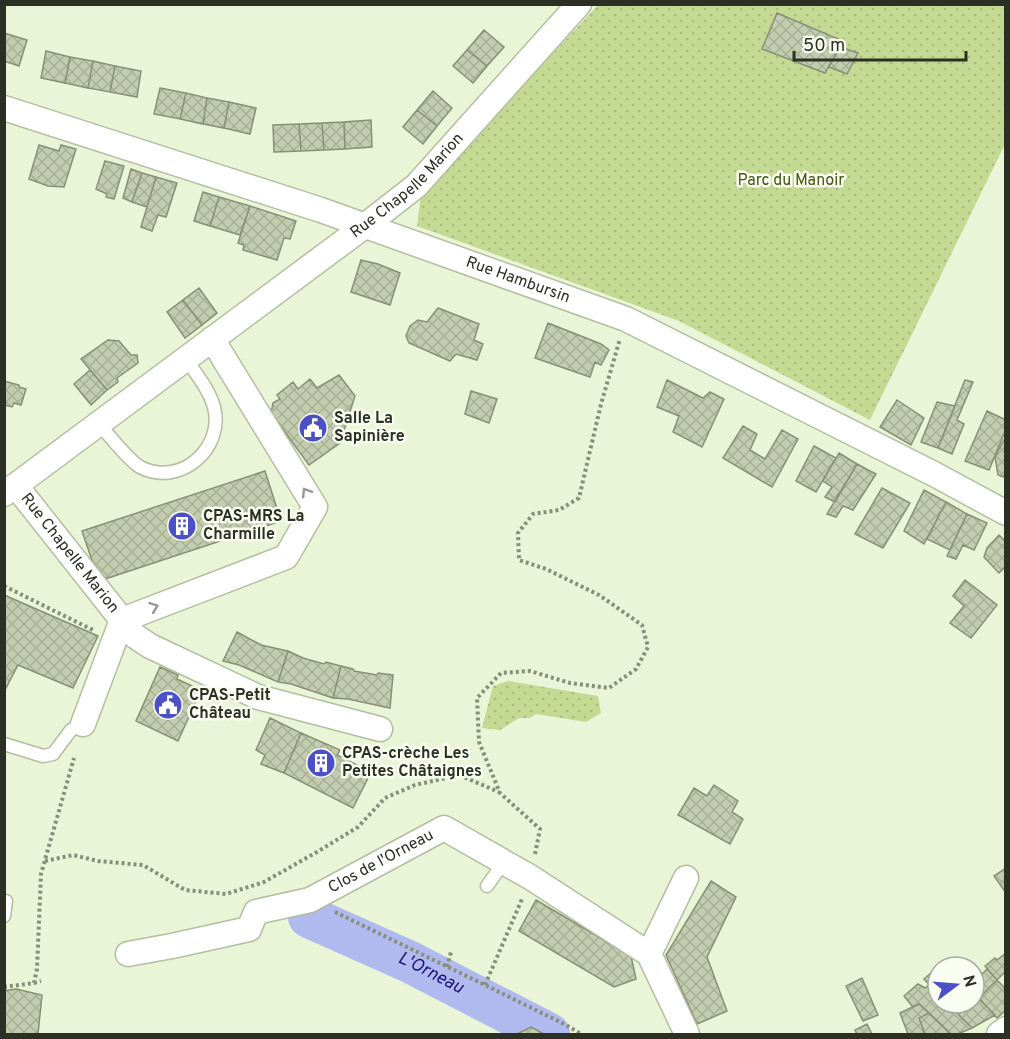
<svg xmlns="http://www.w3.org/2000/svg" width="1010" height="1039" font-family="Overpass,sans-serif">
<defs>
<pattern id="park-dots" width="8" height="8" patternUnits="userSpaceOnUse" patternTransform="scale(1.5)"><rect width="8" height="8" fill="#c4da92"/><path d="M2 2h.1M6 6h.1" fill="none" stroke="#a9bb7e" stroke-width="1.8" stroke-linecap="round"/></pattern>
<pattern id="building-cross-hatch" width="8" height="8" patternUnits="userSpaceOnUse" patternTransform="scale(1.5)"><rect width="8" height="8" fill="#c3ccaf"/><path d="M0 0l8 8M0 8l8-8" fill="none" stroke="#a8b096"/></pattern>
</defs>
<rect width="100%" height="100%" fill="#eaf4d6"/>
<path fill="url(#park-dots)" d="M598,5H1005V144L870,420L679,321L417,226L421,195Z
M508,681L598,696L601,713L586,722L536,714L530,718H519L500,730L482,728L493,686Z"/>
<g fill="none" stroke-linecap="round" stroke-linejoin="round">
<path stroke="#b0baef" stroke-width="42" id="s1" d="M309,917L410,962L549,1034"/>
</g>
<path fill="url(#building-cross-hatch)" stroke="#879075" stroke-width="1.5" d="M777,13L843,41L825,73L762,49Z
M484,30L504,47L487,66L467,50Z
M4,33L27,40L19,66L4,61Z
M840,47L858,53L847,74L829,67Z
M467,50L487,66L473,83L453,66Z
M46,51L70,57L65,83L41,78Z
M70,57L93,61L88,88L65,83Z
M93,61L115,66L110,92L88,88Z
M115,66L141,71L137,97L110,92Z
M160,88L186,93L180,119L154,114Z
M433,91L452,108L437,126L417,110Z
M186,93L207,98L203,124L180,119Z
M207,98L229,102L224,128L203,124Z
M229,102L256,108L250,134L224,128Z
M417,110L437,126L423,144L403,127Z
M371,120L372,147L345,149L344,122Z
M344,122L345,149L324,150L322,123Z
M322,123L324,150L301,151L299,124Z
M299,124L301,151L274,152L273,125Z
M39,145L59,151L61,145L76,149L64,187L48,186L29,179Z
M105,161L124,166L114,199L106,197L107,194L96,189Z
M131,169L142,173L132,202L123,198Z
M142,173L156,177L147,207L132,202Z
M156,177L177,183L166,217L158,215L152,231L141,227Z
M203,192L219,197L210,226L194,221Z
M219,197L250,206L240,235L210,226Z
M250,206L296,221L290,239L284,238L277,260L243,250L244,245L238,243Z
M361,260L378,264L400,273L390,305L351,292Z
M199,288L217,313L202,325L183,300Z
M183,300L202,325L185,338L167,312Z
M438,308L479,324L474,340L483,344L477,360L456,354L450,361L409,343L406,336L410,326L418,320L427,322Z
M548,323L601,344L609,350L601,365L595,362L590,377L535,358Z
M108,340L119,341L131,355H137L138,363L117,378L118,382L107,390L81,359Z
M90,370L107,390L91,405L74,384Z
M339,375L355,396L340,443L309,465L271,413L273,403L280,399L277,395L293,382L298,389L310,379L317,388Z
M667,380L703,398L710,392L724,399L702,447L673,432L679,416L657,407Z
M965,380L973,382L957,420L964,424L952,454L938,448Z
M4,381L19,385V387L26,389L21,405L14,403L12,407L4,405Z
M471,391L497,399L489,423L465,414Z
M897,400L924,418L911,445L880,427Z
M937,402L955,406L938,448L921,442Z
M987,411L1006,420V429L989,470L965,461Z
M743,426L757,434L750,450L765,459L782,430L798,439L772,487L723,458Z
M1006,436V478L998,475L995,457Z
M814,446L836,458L816,492L796,481Z
M839,453L857,464L835,502L825,497L832,487L823,481Z
M857,464L876,474L853,510L843,506L836,517L827,514Z
M265,471L281,521L99,581L82,531Z
M882,488L910,503L883,548L855,534Z
M924,490L946,502L924,544L904,531Z
M946,502L967,514L950,550L927,539Z
M967,514L987,523L974,550L963,545L956,559L947,556Z
M999,535L1004,540L1006,539V569L1004,568L999,573L984,557L987,548Z
M965,580L997,605L971,638L950,623L964,606L953,596Z
M4,595L98,636L73,688L18,665L4,692Z
M237,632L261,645L288,651L278,682L239,665L223,661Z
M288,651L303,658L324,664L326,662L341,666L333,698L291,684L278,682Z
M341,666L353,669L354,671L377,675L378,673L393,675L390,708L348,699L333,698Z
M160,667L178,675L177,679L201,690L178,741L136,721Z
M270,718L301,733L284,773L261,764L265,755L256,750Z
M301,733L340,750L337,755L371,772L353,808L284,773Z
M714,785L738,801L732,812L743,819L730,844L678,815L694,788L707,796Z
M1006,868V893L994,876Z
M711,881L736,897L707,957L727,1011L697,1024L666,955Z
M536,900L631,956L636,979L614,987L519,931Z
M1006,953V971L997,980L985,966L995,958L997,960Z
M938,967V994L924,979Z
M987,969L997,980L979,998L974,992V982Z
M862,978L878,1015L863,1021L846,986Z
M997,980L1006,989V1010L997,1018L979,998Z
M918,984L925,988L929,985L938,994V1003H947L972,1028L958,1034H951L919,1004L913,1007L904,996Z
M16,989L42,995L38,1034H4V991Z
M974,994L995,1015L972,1028L947,1003H974Z
M919,1004L929,1013L919,1018L925,1034H908L900,1013Z
M929,1013L951,1034H925L919,1018Z
M867,1024L872,1034H857L855,1030Z
M531,1027L544,1034H517Z"/>
<g fill="none" stroke-linecap="round" stroke-linejoin="round">
<g stroke="#b4bea1" stroke-width="15">
<path id="lane" d="M99,424C109,435 128,460 140,467C180,488 225,448 214,407C209,389 196,374 186,359
M4,744L43,756L53,754L71,730L83,724
M487,886L504,862
M4,901H6L4,916"/>
</g>
<g stroke="#b4bea1" stroke-width="27">
<g id="street">
<path id="s2" d="M4,108L321,210L626,319L934,474L1006,513"/>
<path id="s3" d="M16,486L122,620L286,557L315,507L212,339"/>
<path id="s4" d="M4,494L366,225L416,186L579,4"/>
<path d="M122,620L135,636L150,646L258,697L380,729"/>
<path d="M83,724L122,620"/>
<path d="M686,878L649,954L687,1034"/>
<path id="s5" d="M128,954L172,946L249,929L256,912L310,900L444,828L530,877L649,954"/>
<path d="M999,1034L1006,1029"/>
</g>
</g>
<path stroke="#888e7a" stroke-width="4" stroke-dasharray="3 3" stroke-linecap="butt" d="M4,586L95,631
M535,854L540,829L500,793L479,742L477,698L501,673L530,671L570,683L609,688L636,669L648,647L642,625L599,595L546,569L519,560L518,533L533,514L559,510L579,498L601,404L620,339
M45,861L73,855L98,861L143,865L185,890L226,894L264,882L317,852L358,827L385,798L415,785L459,775L499,792
M335,912L485,985L566,1025L581,1034
M447,967L451,952
M34,983L41,981
M485,985L522,899
M4,987L34,983L37,969L41,874L74,758"/>
<use href="#lane" stroke="#fff" stroke-width="12"/>
<use href="#street" stroke="#fff" stroke-width="24"/>
</g>
<defs><path id="oneway-chevron" d="M-2-3.5L2.5 0L-2 3.5" fill="none" stroke-width="1.6" stroke-linecap="round" stroke-linejoin="round" transform="scale(1.5)"/></defs>
<g stroke="#969892">
<use href="#oneway-chevron" transform="translate(306 492) rotate(-122)"/>
<use href="#oneway-chevron" transform="translate(154 607) rotate(-21)"/>
</g>
<defs>
<g id="civic-disc" transform="scale(1.5)"><circle r="9.5" fill="#4c50c6" stroke="#fafef2"/><path d="M-.6-6.5H3V-4.5H.6V-3L4-1V1h2V6H-6V1h2V-1L-.6-3ZM-1.2 2.5V6h2.4V2.5Z" fill="#fff"/></g>
<g id="building-disc" transform="scale(1.5)"><circle r="9.5" fill="#4c50c6" stroke="#fafef2"/><path d="M-4-6H4V6H1V3H-1V6H-4ZM-2.5-4.3h1.7v1.8h-1.7ZM.8-4.3h1.7v1.8H.8ZM-2.5-1h1.7V.8h-1.7ZM.8-1h1.7V.8H.8Z" fill="#fff"/></g>
</defs>
<g fill-rule="evenodd">
<use href="#civic-disc" x="313" y="428"/>
<use href="#building-disc" x="182" y="526"/>
<use href="#civic-disc" x="168" y="705"/>
<use href="#building-disc" x="321" y="763"/>
</g>
<g text-anchor="middle" dominant-baseline="central" stroke-width="5" stroke-linejoin="round" paint-order="stroke">
<g font-size="16" fill="#475711" stroke="#fafef2">
<text x="791" y="181">Parc du Manoir</text>
</g>
<g font-size="16" fill="#2c3024" stroke="#fafef2">
<text stroke="none"><textPath href="#s4" startOffset="508">Rue Chapelle Marion</textPath></text>
<text stroke="none"><textPath href="#s2" startOffset="542">Rue Hambursin</textPath></text>
<text stroke="none"><textPath href="#s3" startOffset="86">Rue Chapelle Marion</textPath></text>
<text stroke="none"><textPath href="#s5" startOffset="278">Clos de l'Orneau</textPath></text>
</g>
<g font-size="16" font-weight="bold" fill="#2c3024" stroke="#fafef2" text-anchor="start">
<text x="334" y="419">Salle La<tspan x="334" dy="18">Sapinière</tspan></text>
<text x="203" y="517">CPAS-MRS La<tspan x="203" dy="18">Charmille</tspan></text>
<text x="189" y="696">CPAS-Petit<tspan x="189" dy="18">Château</tspan></text>
<text x="342" y="754">CPAS-crèche Les<tspan x="342" dy="18">Petites Châtaignes</tspan></text>
</g>
<g font-size="18" font-style="italic" fill="#1f1176" stroke="#fafef2">
<text stroke="none"><textPath href="#s1" startOffset="134">L'Orneau</textPath></text>
</g>
</g>
<rect width="1010" height="1039" fill="none" stroke="#2c3024" stroke-width="12"/>
<g transform="translate(956 985) rotate(74)"><circle r="28" fill="#fafef2" stroke="#a8aca0" stroke-width="1.5"/>
<path d="M0-4.5L10 22L0 15L-10 22Z" fill="#4c50c6"/>
<text y="-9" font-size="16" font-weight="bold" text-anchor="middle" fill="#2c3024">N</text>
</g>
<path d="M794 51v9h172v-9" fill="none" stroke="#2c3024" stroke-width="3"/>
<text x="803" y="51" font-size="18" fill="#2c3024" stroke="#fafef2" stroke-width="4.5" paint-order="stroke">50 m</text>
</svg>
